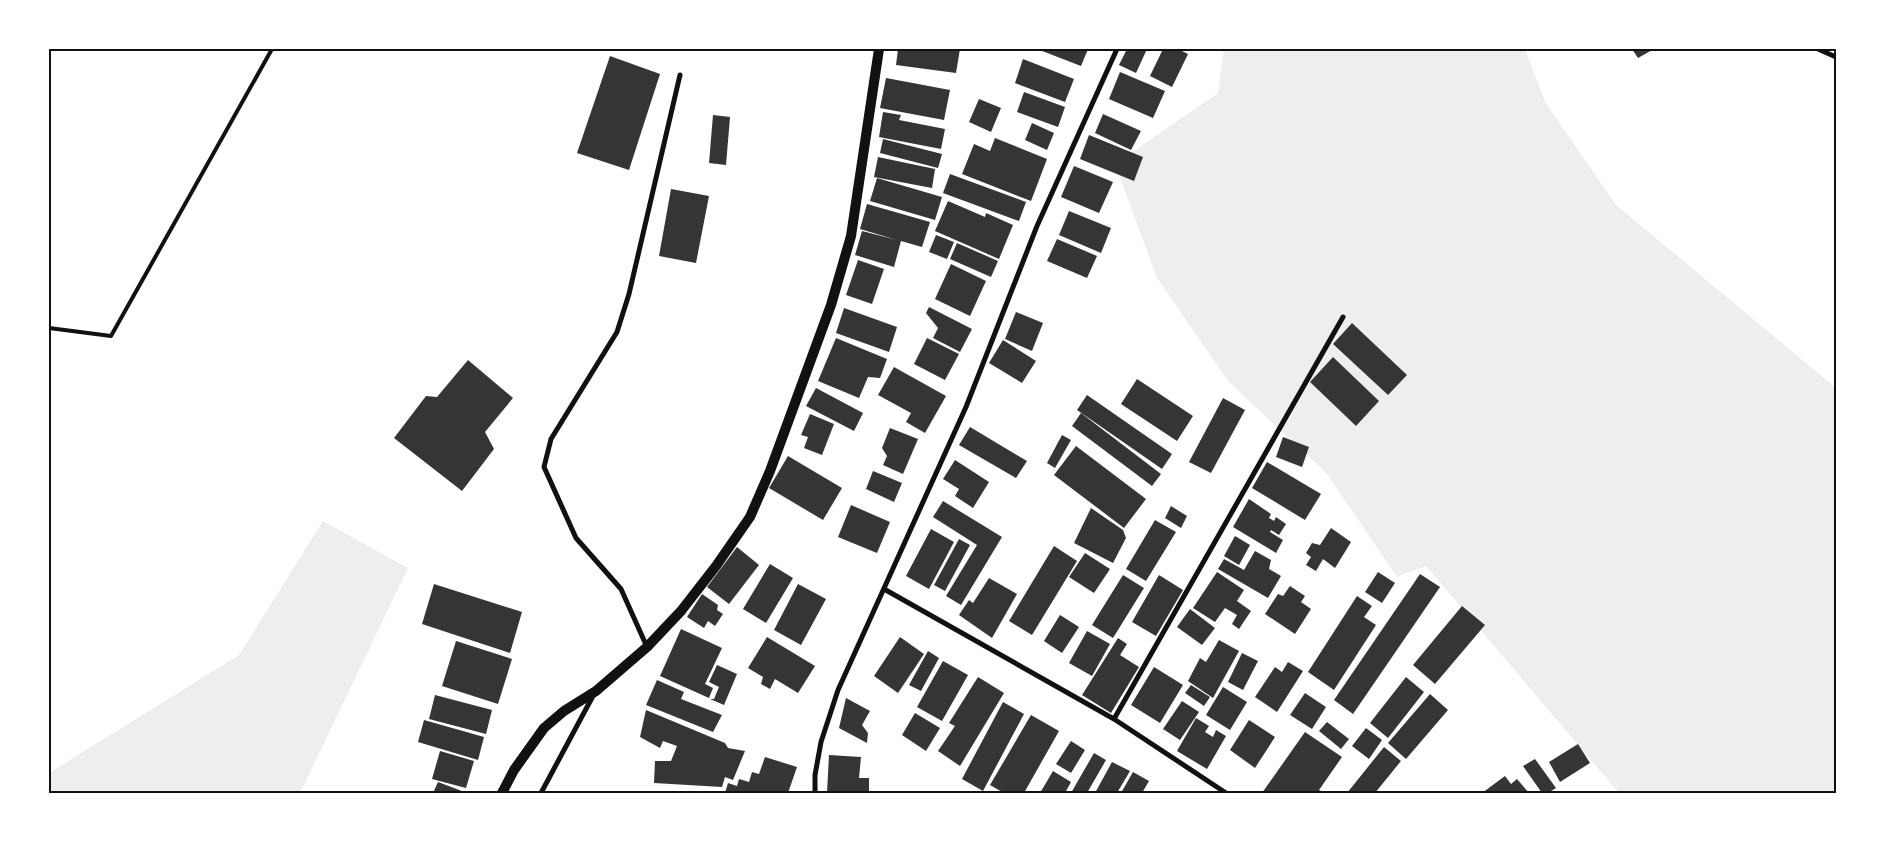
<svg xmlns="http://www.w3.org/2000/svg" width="1885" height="842" font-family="'PT Sans Narrow',sans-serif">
<rect width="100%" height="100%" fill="#fff"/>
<path fill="#eee" d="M1224,49H1525L1545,102L1616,205L1836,388V793H1619L1426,566L1397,577L1327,474L1228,381L1157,278L1115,164L1218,93Z
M323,521L408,568L300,793H49V773L239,655Z"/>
<path fill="#353535" d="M898,49H960L956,73L896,65Z
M1037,49H1088L1081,66Z
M1127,49H1147L1136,73L1119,65Z
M1163,49H1178L1188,54L1172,87L1150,76Z
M1632,49H1654L1638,58Z
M610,56L660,74L629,170L577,153Z
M1023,59L1074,79L1065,102L1015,83Z
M1120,72L1165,91L1153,118L1109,99Z
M886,78L950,90L944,120L880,108Z
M1024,92L1065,107L1058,127L1017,112Z
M979,99L1001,108L991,132L969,122Z
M883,112L901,115L899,120L945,129L941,149L879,137Z
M1103,114L1141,131L1131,150L1095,133Z
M713,115L730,117L726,165L709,163Z
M1032,123L1054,133L1047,150L1025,140Z
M1089,135L1143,157L1134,181L1080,159Z
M995,138L1047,159L1031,201L962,174L974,144L990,151Z
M883,139L942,154L938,168L880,153Z
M878,157L935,169L932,188L874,177Z
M1074,166L1113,182L1099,213L1061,197Z
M950,174L1026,202L1019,221L943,193Z
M877,178L942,197L935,220L870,201Z
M671,189L709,196L696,263L659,256Z
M948,201L985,217L986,213L1013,225L999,259L935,231Z
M867,204L930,222L922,247L901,241L894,267L855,255L862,231L897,240L860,229Z
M1069,211L1111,228L1101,253L1059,235Z
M936,235L954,242L947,259L929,252Z
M1057,239L1097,256L1087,278L1047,261Z
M957,243L998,261L991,277L950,259Z
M858,260L884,269L872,304L846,295Z
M951,264L986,281L970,316L935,299Z
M929,307L972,329L960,352L933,338L938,328L926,313Z
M844,308L897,327L889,352L836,333Z
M1016,312L1043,323L1032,351L1005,339Z
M1352,323L1407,375L1388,395L1333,344Z
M836,338L887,359L880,378L868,377L859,398L818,381Z
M927,338L959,354L945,380L914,364Z
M1003,340L1036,361L1022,383L989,363Z
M1333,357L1379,401L1356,426L1310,382Z
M468,360L513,398L485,432L494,449L462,491L394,438L426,396L437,397Z
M894,367L946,396L925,433L906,422L911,413L878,395Z
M1137,379L1193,416L1177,441L1121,404Z
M816,388L863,413L854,431L806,406Z
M1087,395L1172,454L1162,469L1077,410Z
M1223,398L1245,410L1211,473L1189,462Z
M1081,413L1161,474L1152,486L1072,426Z
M810,414L834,424L822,455L804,448L808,437L801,435Z
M970,427L1027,461L1016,478L959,445Z
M890,428L918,439L903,474L883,465L887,456L882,448Z
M1062,435L1071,440L1055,468L1047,463Z
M1283,437L1309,447L1302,467L1276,457Z
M1076,446L1146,499L1124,528L1054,475Z
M788,456L842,488L823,520L769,488Z
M955,460L989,482L973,508L955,496L959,489L943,479Z
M1267,462L1321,494L1305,520L1252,488Z
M873,471L902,483L894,502L866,489Z
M1249,499L1271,514L1269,518L1274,521L1276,517L1286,524L1279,535L1271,530L1270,532L1283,540L1276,553L1233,527Z
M943,501L1002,537L961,605L946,596L977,545L933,517Z
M851,505L890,522L877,553L838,537Z
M1171,506L1187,516L1181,528L1165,518Z
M1091,508L1123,530L1126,538L1113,563L1074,543Z
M1155,520L1176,532L1146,581L1126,569Z
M1331,528L1351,542L1335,568L1323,559L1316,571L1306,565L1311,557L1306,553L1312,543L1320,545Z
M931,529L954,542L929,589L906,576Z
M1235,536L1250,545L1239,565L1224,556Z
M959,539L970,545L945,591L934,585Z
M1054,546L1077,561L1032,635L1009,621Z
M737,547L759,565L729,604L707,587Z
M1255,551L1271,560L1269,569L1281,576L1268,598L1218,569L1224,559L1244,570Z
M1085,553L1110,569L1094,593L1069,577Z
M770,564L793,578L766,623L743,609Z
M1217,572L1244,590L1237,601L1251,611L1239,629L1232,624L1237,615L1225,608L1215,622L1193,608Z
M1378,572L1395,583L1382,603L1365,592Z
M1420,574L1440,587L1353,714L1334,700Z
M1123,575L1144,588L1113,638L1092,625Z
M1159,575L1183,590L1156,636L1132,622Z
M989,578L1017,594L992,638L959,615L969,600L973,603Z
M434,584L522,612L510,653L422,624Z
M798,584L826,599L801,645L774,630Z
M1290,586L1305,596L1301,602L1311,609L1295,634L1265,614L1278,594L1283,596Z
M702,594L718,605L717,610L723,614L715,626L708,621L704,628L687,617Z
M1357,596L1372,606L1364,617L1376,625L1334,690L1308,672Z
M1462,606L1485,625L1435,684L1413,665Z
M1190,609L1215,628L1202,645L1177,627Z
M1060,615L1079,627L1062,653L1044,641Z
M681,629L722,648L705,684L713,688L709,698L660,676Z
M1087,631L1110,644L1092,676L1069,663Z
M767,637L815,666L798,693L775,679L770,689L761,684L763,677L748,668Z
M900,637L924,654L898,693L874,676Z
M1118,638L1127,644L1120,655L1139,667L1111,713L1082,695Z
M1219,640L1239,651L1213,698L1188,681L1200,658L1206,662Z
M456,641L512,659L498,704L442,686Z
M928,651L939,658L921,691L909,685Z
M1242,653L1258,661L1243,690L1228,682Z
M943,661L968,675L942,721L917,707Z
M1288,662L1303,671L1277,712L1255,697L1275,667L1282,672Z
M717,665L737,674L724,705L710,699H714L719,687L709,682Z
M1154,667L1183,685L1160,723L1131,705Z
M978,677L1004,693L960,766L938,751L955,726L949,723Z
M1406,677L1424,692L1388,738L1370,723Z
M657,680L684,692L681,699L722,715L713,732L646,705Z
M1191,685L1210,697L1204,706L1185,693Z
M1223,687L1247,702L1230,730L1206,715Z
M1305,693L1326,707L1312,729L1290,715Z
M1430,694L1448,710L1406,759L1388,743Z
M435,695L492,710L486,734L429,719Z
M846,698L870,711L862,725L868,733L867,743L839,728Z
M1182,701L1199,712L1180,740L1163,729Z
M1003,702L1024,714L983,791L962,779Z
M646,710L725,743L728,748L745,751L733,780L725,777L722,787L654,783L655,761H671L677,746L663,741L660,748L640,737Z
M915,713L940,728L926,751L902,735Z
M1031,715L1059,731L1024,793H1004L990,785Z
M1196,718L1209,726L1205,732L1213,737L1216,730L1226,736L1207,769L1177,751Z
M424,720L484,737L478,760L418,742Z
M1249,720L1275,737L1255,768L1230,750Z
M1327,722L1349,739L1341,749L1319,731Z
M1366,728L1382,740L1369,759L1352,746Z
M1305,732L1342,757L1319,790L1325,793H1262Z
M1071,741L1085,750L1071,773L1056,764Z
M1578,744L1590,763L1560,782L1549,762Z
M1384,747L1401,761L1375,793H1347Z
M440,751L474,761L466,788L432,779Z
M1094,753L1106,760L1087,793H1071Z
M829,755L861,757L859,778H869V793H827Z
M765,757L797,767L788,793H725L728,783L737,786L739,779L749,782L752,772L759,774Z
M1535,759L1556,788L1548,793H1542L1523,766Z
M1112,762L1130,771L1117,793H1095Z
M1053,771L1071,782L1065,793H1040Z
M1133,772L1149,781L1142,793H1121Z
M1505,776L1511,784L1517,779L1529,793H1482Z
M438,782L467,793H433Z"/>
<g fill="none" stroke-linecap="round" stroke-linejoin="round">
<path stroke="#111" stroke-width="4" d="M49,328L111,336L272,49"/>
<path stroke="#111" stroke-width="5" d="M1818,49L1836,57
M884,589L1114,719L1226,793
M647,647L621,589L576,538L544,467L551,439L617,332L629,294L680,75
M1114,719L1343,317
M541,793L594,694
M815,793V775L821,742L838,690L966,407L1037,226L1117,49"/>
<path stroke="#111" stroke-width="10" d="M502,793L514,770L544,728L564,711L596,691L647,647L681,611L716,566L750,517L770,471L831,305L851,236L879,49"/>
</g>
<rect width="1885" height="842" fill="none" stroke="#ffffff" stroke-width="100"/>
<rect x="50" y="50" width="1785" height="742" fill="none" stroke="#111" stroke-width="2"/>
</svg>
